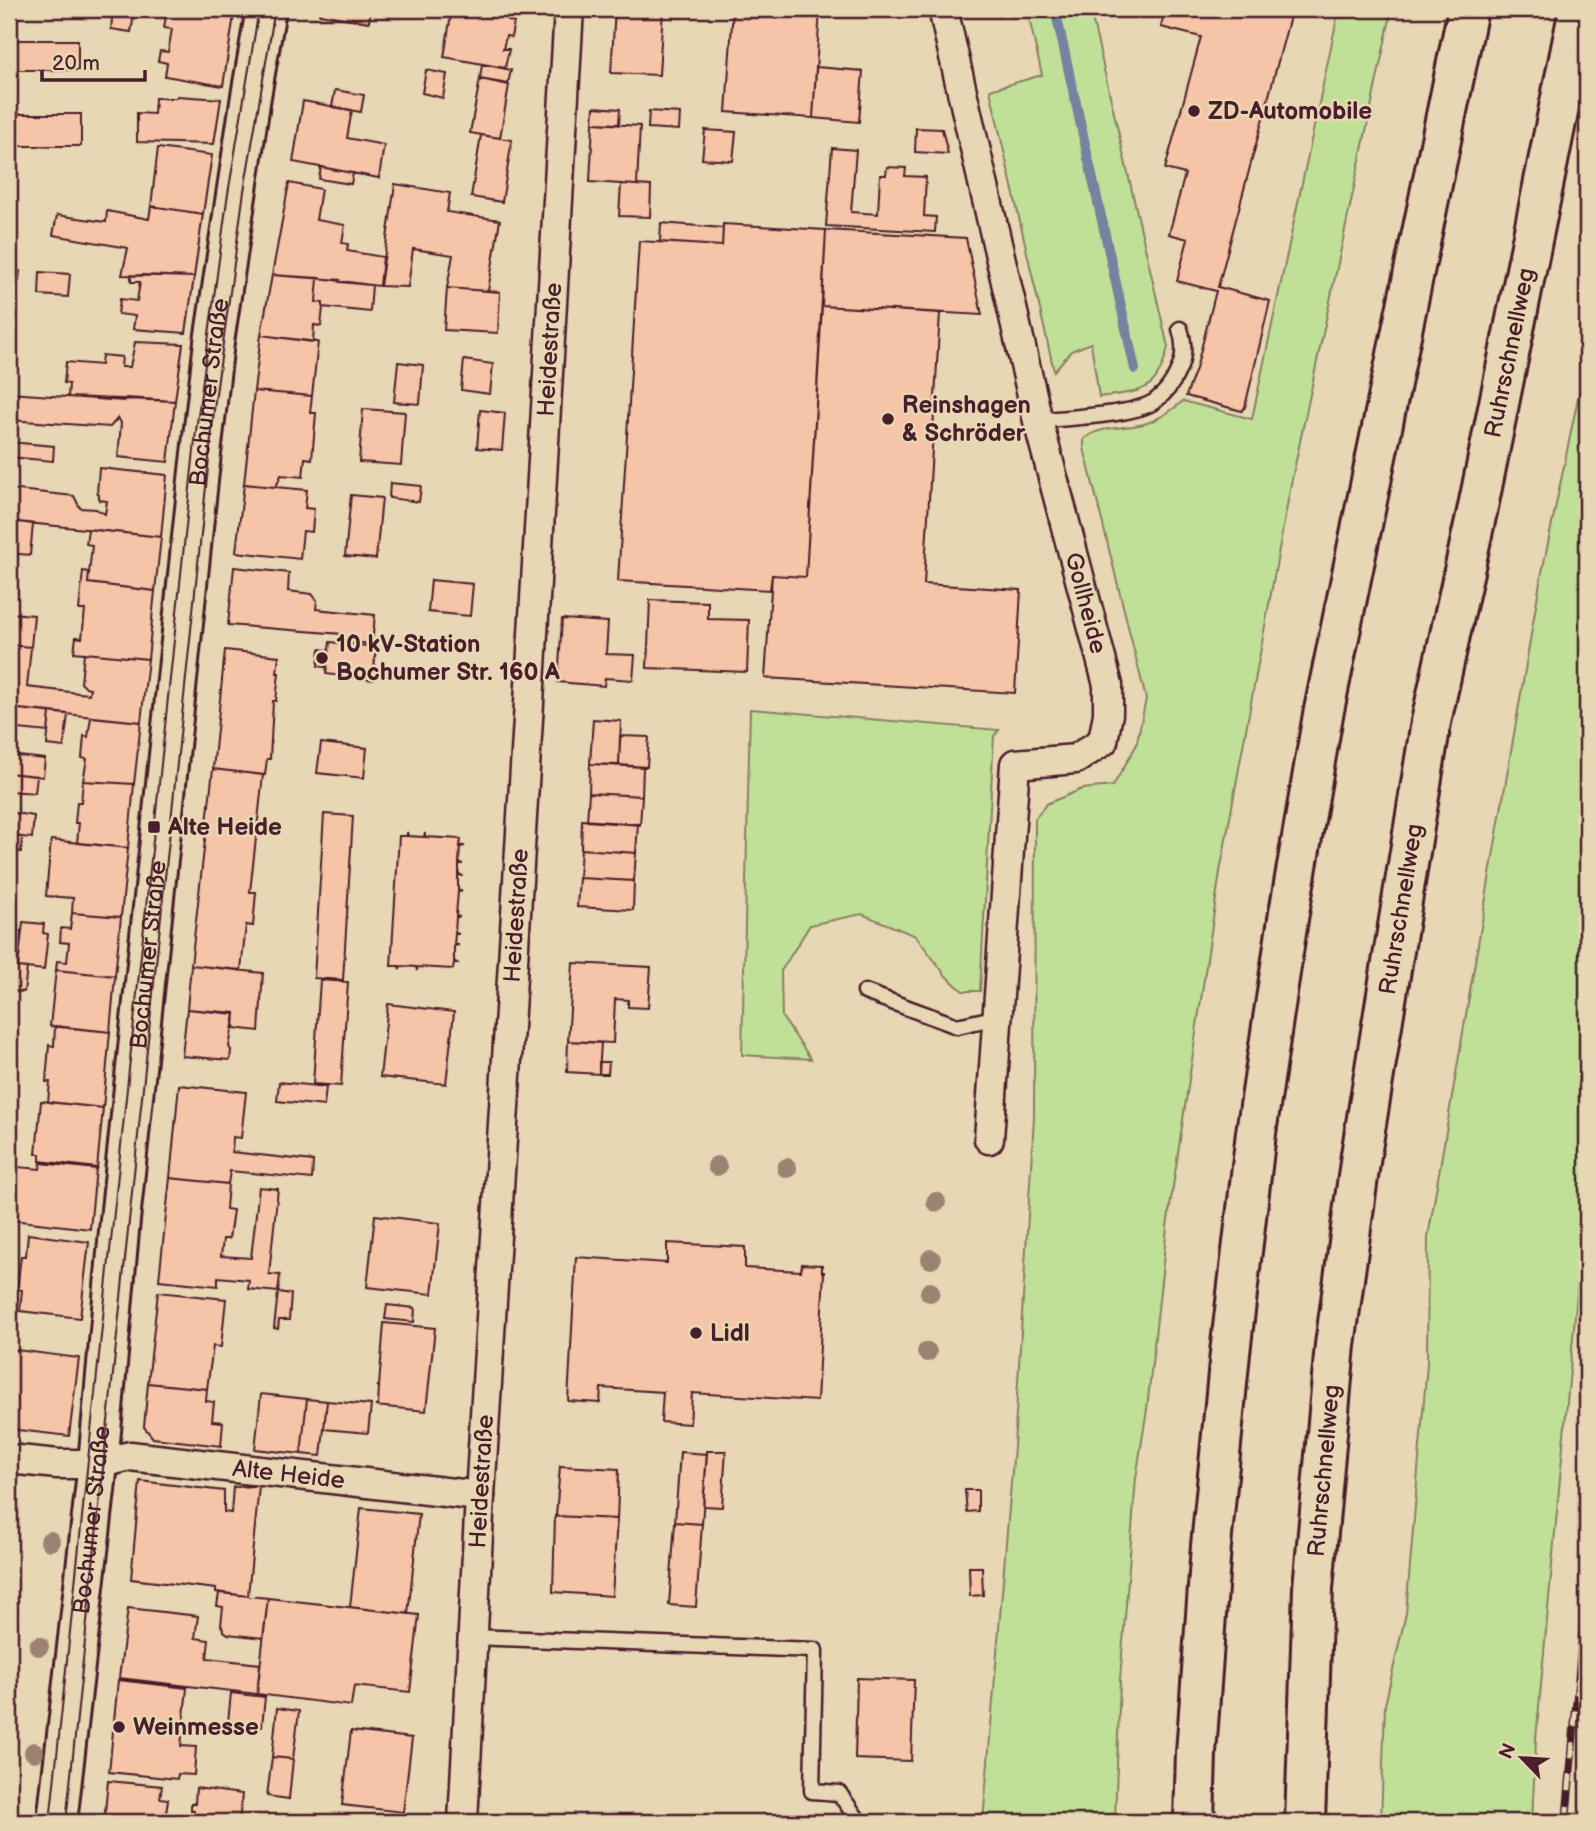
<svg xmlns="http://www.w3.org/2000/svg" width="1596" height="1831" font-family="'Balsamiq Sans',sans-serif">
<rect width="100%" height="100%" fill="#e8d7b4"/>
<filter id="ink" filterUnits="userSpaceOnUse"><feTurbulence type="fractalNoise" baseFrequency=".0143" numOctaves="2"/><feDisplacementMap in="SourceGraphic" scale="14" xChannelSelector="R" yChannelSelector="G"/><feConvolveMatrix kernelMatrix="1 2 1 2 8 2 1 2 1" color-interpolation-filters="sRGB"/></filter>
<g filter="url(#ink)">
<path fill="#c0e098" stroke="#858062" stroke-width="2" d="M1027,9H1090L1168,347C1157,394 1142,391 1099,397L1091,343L1071,351L1054,371L990,90L1042,75Z
M1339,9H1392L1291,484L1220,872L1167,1227L1147,1409L1136,1478L1120,1680L1115,1822H983L1014,1447L1034,1117L1035,819L1046,804L1082,789L1113,786L1136,746L1146,699L1084,448V439C1100,426 1119,429 1139,425C1156,422 1170,412 1183,401L1252,419Z
M1587,354V1185L1536,1739L1532,1822H1381L1385,1705L1406,1613L1427,1364L1428,1237L1540,582Z
M750,709L999,730L994,736L980,991H963L946,976L916,936L862,914L810,925L781,971L782,1017L811,1059L742,1055Z"/>
<g fill="none" stroke-linecap="round" stroke-linejoin="round">
<path stroke="#7582a0" stroke-width="10" d="M1055,9L1135,369"/>
</g>
<path fill="#f6c4a7" stroke="#4a1f2b" stroke-width="2" d="M113,9H135L131,32L111,29Z
M167,9H235L223,86L165,76L167,63L158,61L160,51L168,52L172,29L164,28Z
M320,9H371L369,22L319,14Z
M452,9H510L508,21L514,22L511,37L506,36L503,49H509L505,68L444,57Z
M615,9H663L659,75L611,73Z
M733,9H820L813,118L726,112Z
M1165,9H1292L1218,287L1270,301L1245,407L1242,411L1186,396L1196,369L1216,291L1177,281L1188,239L1169,234L1185,174L1165,169L1201,37L1161,27Z
M16,40H78V70H15Z
M482,64L511,70L508,84L480,79Z
M816,67L863,71L859,122L813,118Z
M426,70L447,74L443,98L422,93Z
M480,79L509,85L500,138L470,133Z
M335,90L364,95L361,112L332,107Z
M177,96L221,99L214,144L137,142V113L154,114L155,98H177Z
M303,101L352,110L347,138L384,145L379,178L293,162Z
M594,107L620,109L619,124L593,123Z
M649,111L680,113L679,130L648,128Z
M16,114H81V146H16Z
M593,123L640,126L637,185L590,182Z
M916,128L942,129L948,154L915,152Z
M705,130L736,132L733,161L702,159Z
M481,135L512,140L502,202L471,197Z
M158,148L212,155L203,214L151,206Z
M832,148L856,150L851,212L878,214L880,175H886L887,167L906,168L905,176L926,177L924,216L936,217L935,232L826,226Z
M321,167L353,173L351,184L319,179Z
M289,183L321,189L316,220L345,225L342,243L348,244L347,251L383,257L380,286L339,282L340,280L272,275Z
M395,184L450,193L447,212L500,220L488,291L447,288L453,255L413,249L408,287L380,286Z
M621,184L651,186L650,217L619,216Z
M151,206L203,214L194,277L122,275L128,248L53,235L57,215L106,222L107,211L149,219Z
M661,223L723,228L722,246L660,242Z
M723,224L826,230L806,577L772,575L770,590L618,581L639,241L722,246Z
M826,230L966,238L982,315L822,306Z
M9,271H20L19,281H9Z
M40,272L70,274L68,297L39,295Z
M142,275L194,277L186,333L133,329L135,316L118,314L120,299L137,301L140,282H131V276Z
M272,275L318,278L316,302L323,303V307L321,326L314,325L313,342L261,335Z
M318,278L372,285L370,312L323,307V303L316,302Z
M447,288L500,292L498,333L444,330Z
M822,306L940,313L924,584L1021,590L1015,693L765,678L772,575L806,577Z
M261,335L318,342L312,396L254,391Z
M135,342L183,344L175,401L68,397L69,384L64,383L66,362L101,365L102,355L122,357L121,367H130Z
M9,360L14,361L11,393H9Z
M464,360L493,364L490,394L461,390Z
M398,362L423,365L420,404L394,402Z
M254,391L312,396L310,413H316L312,459L305,458L303,477L281,475L276,487L244,484Z
M9,393L124,401L126,398L175,401L168,462L118,457L121,423L118,418L110,427L9,420Z
M363,409L405,412L401,465L359,462Z
M480,410L505,413L502,450L477,448Z
M9,442L54,446L53,461L9,457Z
M99,468L167,475L161,537L9,521V489L74,496L80,508L96,509L105,514L107,501L99,500V495L97,494Z
M390,483L421,486L419,502L389,498Z
M244,484L307,490L305,508L314,509L312,532L303,531L300,559L236,552Z
M351,495L382,498L376,559L345,556Z
M9,521L33,524L30,555L9,553Z
M88,529L161,537L155,591L88,583L92,545L86,544Z
M234,567L289,573L288,591L312,594L317,600L316,609L375,615L372,644L342,641V634L228,625Z
M83,571L89,572L88,583L155,591L148,659L74,652L76,637L82,638L85,610H79Z
M431,580L473,584L470,616L428,612Z
M650,600L708,602V619L749,620L747,672L647,668Z
M9,613L34,615L31,647L9,645Z
M562,619L608,622L606,654L635,655L633,680L605,678L604,686L558,682Z
M330,642L376,647L373,680L326,674Z
M9,645L31,647L27,687L79,693L89,694L90,688L85,687L81,683L84,653L148,659L141,722L9,708Z
M320,649L327,650L325,667L318,666Z
M225,650L279,656L277,673H279L276,701H273L270,759H267L265,775L213,769Z
M9,708L50,712L48,732L9,728Z
M50,712L68,714L64,747L47,745Z
M91,717L141,722L134,784L83,781L87,759L82,758L84,736L88,737Z
M593,719L621,721L619,765L590,764Z
M620,736L649,737L647,767L619,765Z
M321,743L367,748L364,778L317,773Z
M9,755L45,759L43,777L9,773Z
M590,764L643,767L642,796L589,793Z
M213,769L263,775L250,892H256L253,926L246,925L241,970L191,965Z
M9,773L37,776L35,793L9,791Z
M83,781L134,784L128,848L77,843L79,823H75L77,802H81Z
M589,793L642,796L640,825L587,821Z
M9,812L34,816L32,838L9,836Z
M324,814L353,816L343,980L314,978Z
M582,820L638,824L636,853L581,849Z
M407,832L408,836L424,837L425,833V837L461,839L460,846H465L460,847L459,863L463,864H459V874L463,876L458,875V891H462L458,892L456,916L460,917H456L455,933L459,934H455L454,945H459L454,946V961L457,963H454L453,969L417,967V971L416,967L400,966V970L399,966H391L399,836H407Z
M9,836L22,837L21,852L9,851Z
M51,840L128,848L121,917L72,913L73,898L46,896Z
M581,849L636,853L634,881L579,878Z
M579,878L634,881L633,910L577,907Z
M72,913L121,917L115,976L56,970L57,961L67,962L69,943L60,942L61,928L70,929Z
M23,922L44,924L43,933L48,934L44,970L18,967Z
M11,930L21,931L18,967L9,966V935H11Z
M573,963L651,967L648,1008L628,1007V1000L615,999L613,1043L568,1041Z
M191,965L263,973L259,1031L234,1028L235,1013L187,1009Z
M9,966L27,968L24,992L9,991Z
M56,970L115,976L110,1032L50,1026Z
M320,980L348,982L341,1086L313,1084Z
M388,1004L454,1012L446,1084L380,1077Z
M187,1009L235,1014L229,1047L231,1050L230,1060L182,1056Z
M55,1026L110,1032L103,1108L48,1102L50,1082H46L49,1045L54,1046Z
M568,1041L601,1043L599,1074L567,1072Z
M599,1062H609L608,1074H599Z
M9,1070L14,1071L11,1098H9Z
M279,1082L326,1087L324,1106L277,1101Z
M179,1085L246,1092L241,1138L233,1137L232,1152L313,1161L312,1179L230,1171L228,1184L170,1178Z
M41,1101L103,1108L97,1168L40,1161V1154H36Z
M41,1163L96,1169L90,1229L12,1220L18,1167L40,1169Z
M170,1178L228,1184L226,1209L233,1210L229,1239H223L221,1256L251,1258L259,1187L278,1189L269,1274L280,1275L278,1292L248,1289L249,1280L218,1277V1286L159,1280Z
M375,1215L440,1223L432,1294L367,1287Z
M28,1234L89,1242L80,1318L20,1311L22,1290L17,1289L21,1256H26Z
M667,1243L745,1247V1268L801,1271L802,1264L822,1265V1272H824L817,1401L692,1393L690,1424L661,1422L663,1392L601,1388L600,1403L568,1401L576,1257L667,1263Z
M158,1292L226,1299L221,1347L213,1346L207,1389L148,1383Z
M278,1292L291,1294L289,1320H279L278,1329L274,1328Z
M387,1305L415,1308L414,1322L385,1319Z
M384,1323L435,1328L426,1411L375,1406L378,1405L379,1387L377,1386H379Z
M9,1349L79,1358L69,1436L9,1429Z
M148,1383L207,1389L206,1401L214,1402L212,1421L223,1422L221,1446L153,1438L144,1427Z
M261,1394L307,1399L301,1454L255,1449Z
M307,1399L327,1401L321,1456L301,1454Z
M327,1401L371,1405L368,1433L324,1429Z
M707,1451H726L722,1507L703,1506Z
M680,1452L707,1454L702,1524L675,1522Z
M560,1466L619,1469L617,1519L556,1516Z
M140,1481L224,1491V1512L231,1513L233,1487L259,1486L248,1596L216,1592V1589L131,1579Z
M965,1490H978V1511L967,1512Z
M361,1508L419,1514L408,1614L350,1607Z
M555,1516H556L617,1519L612,1596L553,1592Z
M675,1522L702,1524L696,1607L669,1605Z
M969,1567H982L983,1595L970,1596Z
M219,1593L268,1598L263,1638L228,1634L224,1631L221,1625L223,1607L217,1606Z
M268,1598L419,1615L410,1692L354,1686L351,1706L257,1694Z
M128,1608L198,1616L195,1638L209,1640L207,1658L260,1664L257,1694L119,1678Z
M857,1678L914,1680L911,1761L855,1759Z
M118,1680L187,1688L181,1746L196,1747L194,1775L178,1774L177,1779L109,1772Z
M231,1693L265,1697L262,1726L228,1722Z
M277,1708L299,1711L293,1759L272,1757Z
M351,1731L412,1738L403,1812L342,1805Z
M272,1757L293,1759L289,1799L267,1796Z
M108,1781L162,1786L160,1798L168,1799L165,1822H104Z
M196,1788L242,1794L239,1822L203,1821L204,1818L193,1816L194,1810H191V1803H195Z"/>
<g fill="none" stroke-linecap="round" stroke-linejoin="round">
<g stroke="#4a1f2b" stroke-width="19">
<path id="lane" d="M1038,421C1066,417 1134,416 1155,401C1166,393 1173,383 1178,371C1185,357 1185,344 1180,329
M865,992L957,1026L998,1017
M472,1637L815,1650L812,1791L839,1793L856,1817V1822"/>
</g>
<g stroke="#4a1f2b" stroke-width="33">
<g id="street">
<path id="s1" d="M943,9L1038,421L1108,685V714L1103,741L1076,759L1015,764L989,1139"/>
<path id="s2" d="M9,1459L58,1464H98L130,1456L480,1496"/>
<path id="s3" d="M463,1822L480,1496L529,703L569,9"/>
</g>
</g>
<g stroke="#4a1f2b" stroke-width="44">
<g id="secondary">
<path id="s4" d="M57,1822L98,1464L120,1220L199,471L214,342L251,96L266,9"/>
</g>
</g>
<g stroke="#4a1f2b" stroke-width="44">
<g id="highway">
<path d="M1194,1822L1196,1753L1211,1546L1230,1353L1256,1133L1288,919L1323,715L1468,9"/>
<path id="s5" d="M1305,1822L1313,1588L1335,1345L1361,1155L1431,722L1478,507L1579,9"/>
</g>
</g>
<use href="#lane" stroke="#e8d7b4" stroke-width="14"/>
<use href="#street" stroke="#e8d7b4" stroke-width="28"/>
<use href="#secondary" stroke="#e8d7b4" stroke-width="38"/>
<use href="#highway" stroke="#e8d7b4" stroke-width="38"/>
<path stroke="#4a1f2b" stroke-width="2" d="M50,1822L196,431L227,200L259,9
M66,1822L215,401L244,191L275,9"/>
<g stroke="#4a1f2b" stroke-width="8">
<path id="rail" d="M1566,1822L1587,1579"/>
</g>
<use href="#rail" stroke="#e8d7b4" stroke-width="5" stroke-dasharray="16" stroke-linecap="butt"/>
</g>
<g fill="#9b8271">
<circle cx="717" cy="1166" r="10"/>
<circle cx="787" cy="1168" r="10"/>
<circle cx="936" cy="1202" r="10"/>
<circle cx="931" cy="1259" r="10"/>
<circle cx="930" cy="1292" r="10"/>
<circle cx="927" cy="1352" r="10"/>
<circle cx="50" cy="1541" r="10"/>
<circle cx="39" cy="1646" r="10"/>
<circle cx="34" cy="1752" r="10"/>
</g>
</g>
<g fill="#4a1f2b" stroke="#e8d7b4" stroke-width="2.5">
<circle cx="1194" cy="111" r="7"/>
<circle cx="888" cy="419" r="7"/>
<circle cx="322" cy="658" r="7"/>
<rect x="147" y="820" width="14" height="14" rx="3.5"/>
<circle cx="696" cy="1333" r="7"/>
<circle cx="119" cy="1727" r="7"/>
</g>
<g text-anchor="middle" dominant-baseline="central" stroke-width="5" stroke-linejoin="round" paint-order="stroke">
<g font-size="24" font-weight="bold" fill="#4a1f2b" stroke="#e8d7b4" text-anchor="start">
<text x="1208" y="111">ZD-Automobile</text>
<text x="902" y="405">Reinshagen<tspan x="902" dy="28">&amp; Schröder</tspan></text>
<text x="336" y="644">10 kV-Station<tspan x="336" dy="28">Bochumer Str. 160 A</tspan></text>
<text x="168" y="827">Alte Heide</text>
<text x="710" y="1333">Lidl</text>
<text x="133" y="1727">Weinmesse</text>
</g>
<g font-size="24" fill="#4a1f2b" stroke="#e8d7b4">
<text stroke="none"><textPath href="#s3" startOffset="1475">Heidestraße</textPath></text>
<text stroke="none"><textPath href="#s5" startOffset="1486">Ruhrschnellweg</textPath></text>
<text stroke="none"><textPath href="#s4" startOffset="1438">Bochumer Straße</textPath></text>
<text stroke="none"><textPath href="#s1" startOffset="611">Gollheide</textPath></text>
<text stroke="none"><textPath href="#s5" startOffset="919">Ruhrschnellweg</textPath></text>
<text stroke="none"><textPath href="#s3" startOffset="908">Heidestraße</textPath></text>
<text stroke="none"><textPath href="#s4" startOffset="872">Bochumer Straße</textPath></text>
<text stroke="none"><textPath href="#s5" startOffset="352">Ruhrschnellweg</textPath></text>
<text stroke="none"><textPath href="#s2" startOffset="282">Alte Heide</textPath></text>
<text stroke="none"><textPath href="#s3" startOffset="341">Heidestraße</textPath></text>
<text stroke="none"><textPath href="#s4" startOffset="304">Bochumer Straße</textPath></text>
</g>
</g>
<rect width="1596" height="1831" fill="none" stroke="#e8d7b4" stroke-width="35"/>
<rect x="18" y="18" width="1561" height="1796" fill="none" stroke="#4a1f2b" stroke-width="2.5" filter="url(#ink)"/>
<g transform="translate(1522 1758) rotate(295)" stroke="#e8d7b4" stroke-width="5" paint-order="stroke">
<path d="M0-5L12 26L0 18L-12 26Z" fill="#4a1f2b"/>
<text y="-10" font-size="19" font-weight="bold" text-anchor="middle" fill="#4a1f2b">N</text>
</g>
<path d="M42 70v10h103v-10" fill="none" stroke="#4a1f2b" stroke-width="3.5"/>
<text x="52" y="70" font-size="21" fill="#4a1f2b" stroke="#e8d7b4" stroke-width="5" paint-order="stroke">20 m</text>
</svg>
